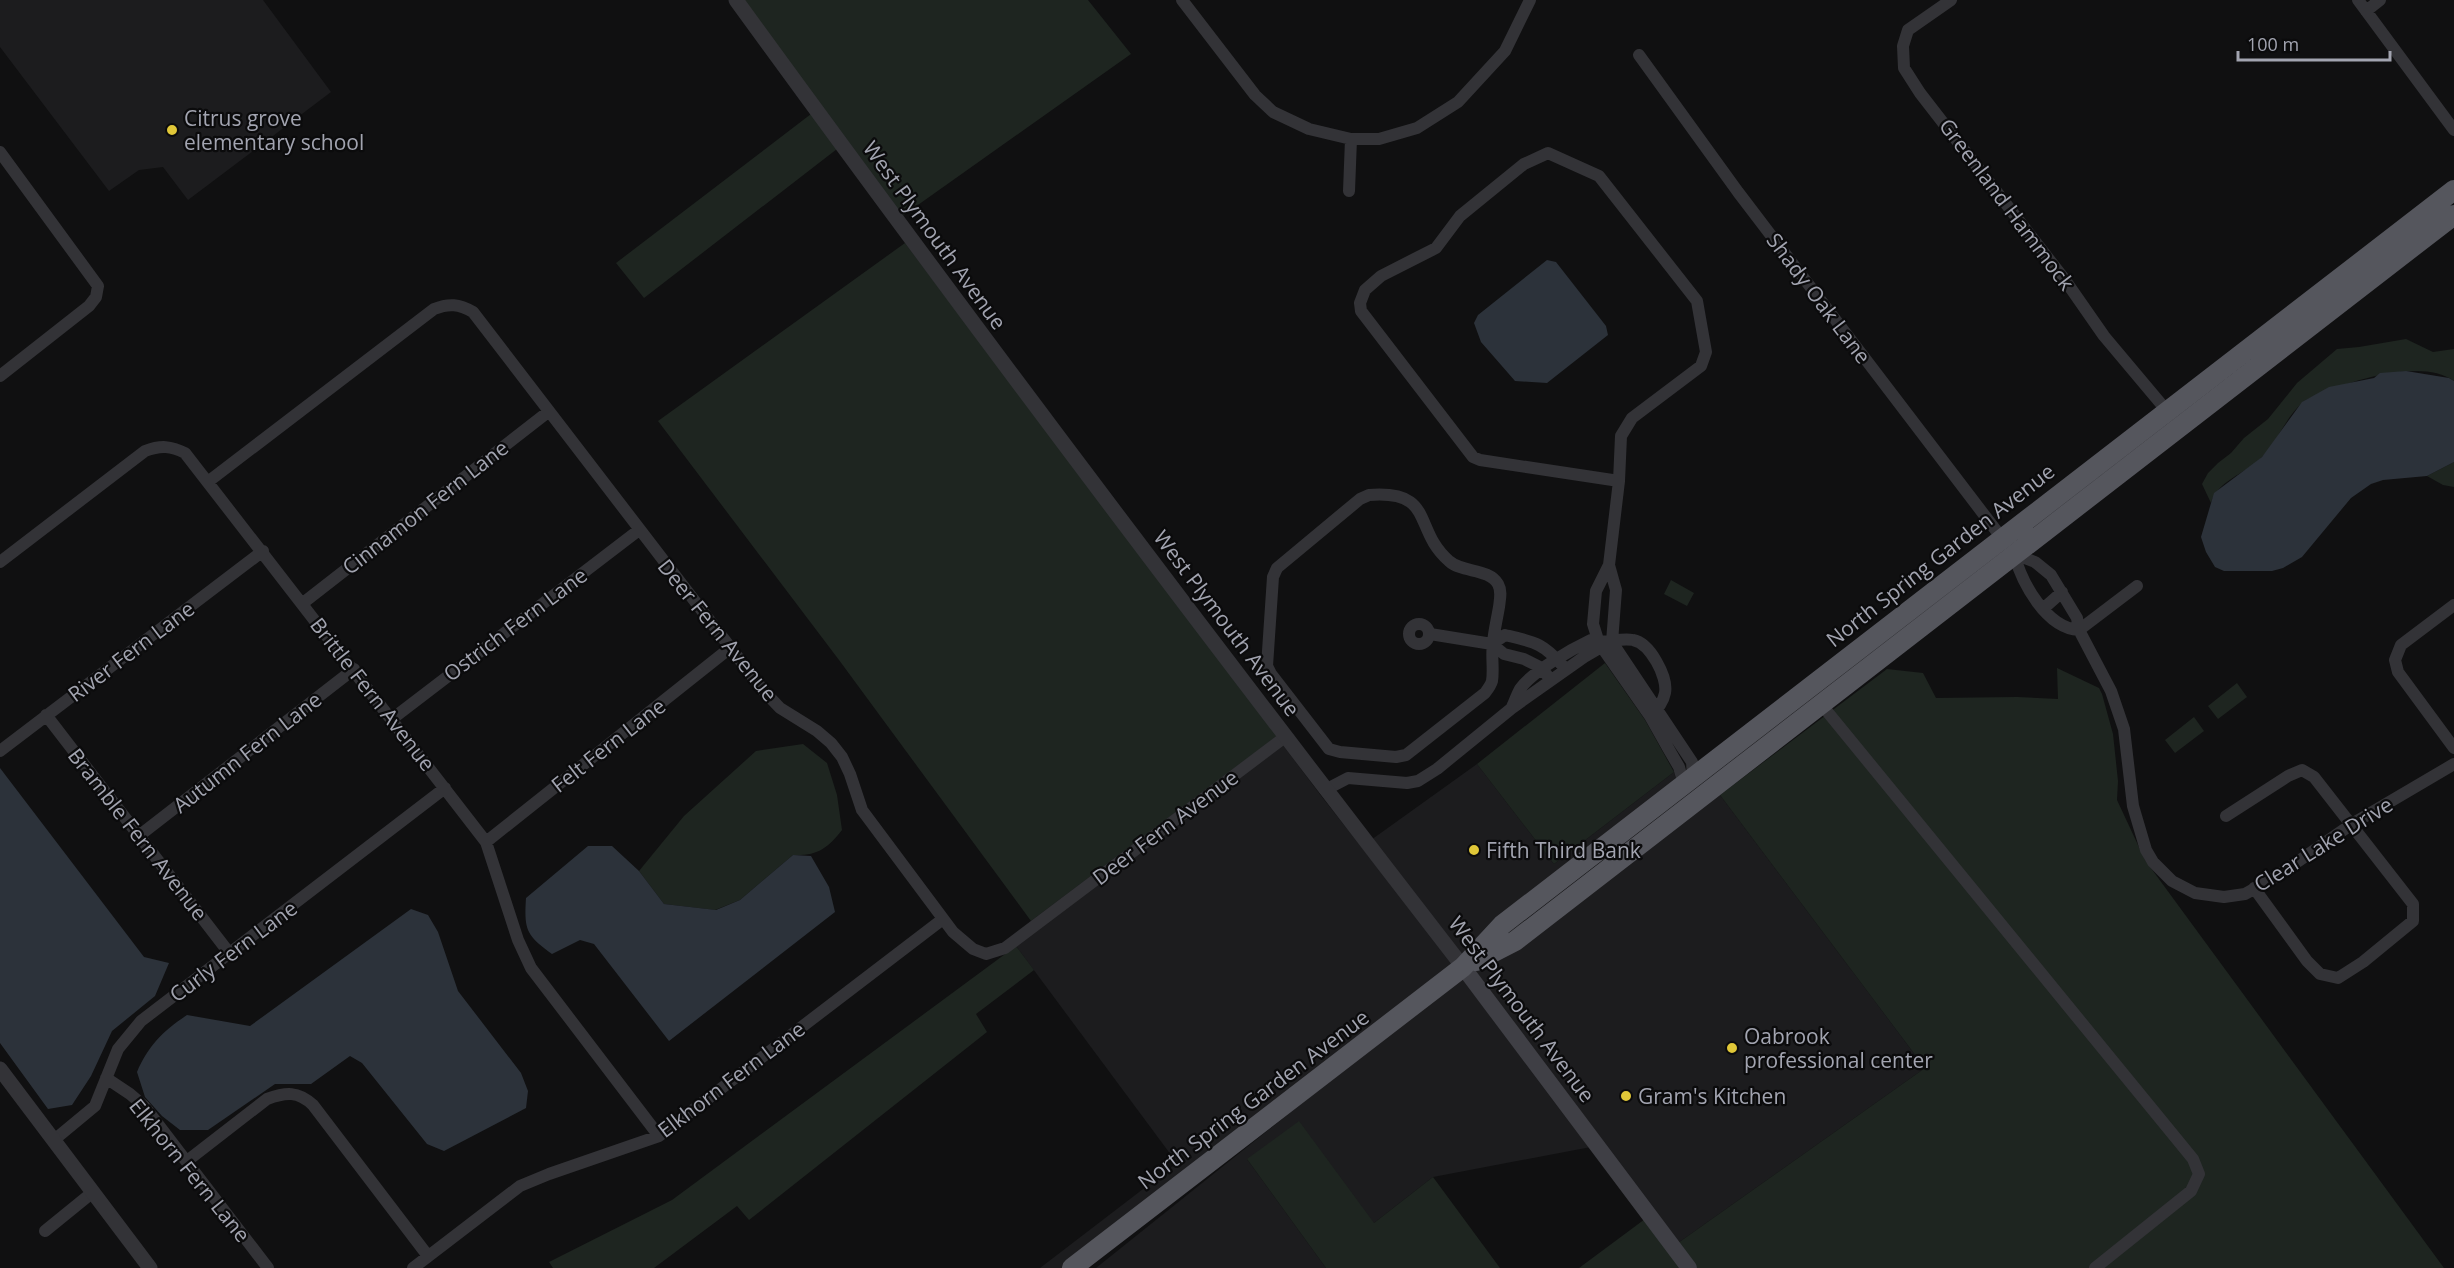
<svg xmlns="http://www.w3.org/2000/svg" width="2454" height="1268" font-family="'Open Sans',sans-serif">
<rect width="100%" height="100%" fill="#101011"/>
<path fill="#1c1c1e" d="M0,0H263L331,92L188,200L163,167L139,170L109,191L0,47Z
M1283,745L1322,797L1456,967L1063,1268H1040L1177,1163L1016,946Z
M1477,764L1554,864L1674,772L1677,783L1464,959L1371,840Z
M1717,791L1925,1068L1678,1243L1472,969Z
M1462,975L1591,1147L1433,1177L1374,1223L1247,1159L1326,1268H1096Z"/>
<path fill="#1e2520" d="M743,0H1088L1131,54L901,217Z
M811,114L837,149L644,298L616,263Z
M905,243L1277,736L1031,921L839,660L658,421Z
M2406,339L2433,352L2454,349V381C2423,358 2354,380 2322,393C2316,396 2307,398 2302,403C2285,418 2277,443 2261,458C2245,474 2217,481 2211,503L2202,484L2208,473L2218,463L2231,453L2244,438L2268,419L2297,383L2337,349L2359,347Z
M2454,462V487L2443,485L2427,476Z
M1671,580L1694,593L1687,606L1664,594Z
M1605,663L1645,720L1674,772L1554,864L1477,764Z
M2057,668L2099,688L2102,694L2113,734L2118,781L2117,800L2145,860L2444,1268H1697L1678,1243L1925,1068L1720,795L1887,669L1923,673L1936,698L2017,697L2058,699Z
M2237,683L2247,697L2218,719L2208,706Z
M2194,717L2204,731L2175,753L2165,740Z
M803,744L827,763L837,795L842,830C827,849 817,856 793,855L740,900L715,910L664,904L639,871L684,816L756,751Z
M1016,946L1034,970L976,1014L987,1032L749,1220L737,1206L654,1268H553L549,1262L672,1200Z
M1299,1121L1374,1223L1433,1177L1500,1268H1326L1247,1159Z
M1645,1219L1682,1268H1579Z"/>
<path fill="#2c323a" d="M1547,260L1556,262L1606,326L1608,335L1547,383L1515,381L1481,342L1474,323L1478,315Z
M2406,371L2449,378L2454,381V462L2427,476L2383,480L2371,484L2351,498L2302,557L2283,568L2272,571H2224L2215,567L2206,552L2201,537L2214,493L2262,457L2302,402L2329,387L2374,378L2380,373Z
M0,768L144,957L169,963L155,996L112,1031L91,1076L72,1105L48,1109L0,1043Z
M588,846H612L639,871L664,904L716,910L740,900L793,855L811,856L829,887L835,912L669,1041L594,944L580,940L552,954C526,935 524,930 526,898Z
M411,909L428,915L438,932L458,991L521,1073L528,1091L526,1108L444,1151L427,1144L362,1063L350,1056L311,1084H275L208,1130H180L162,1116L145,1097L137,1072C148,1046 163,1031 187,1015L250,1026Z"/>
<g fill="none" stroke-linecap="round" stroke-linejoin="round">
<path stroke="#333337" stroke-width="12" d="M1182,0L1255,95L1273,112L1309,129L1351,139H1379L1417,128L1458,102L1505,51L1530,0
M1951,0L1908,30L1903,46L1904,68L1920,93L2065,280L2104,336L2167,411
M2358,0L2454,130
M2366,11L2380,0
M1639,55L1738,192L2014,554C2022,583 2046,628 2079,630
M0,152L98,286L96,297L89,306L0,376
M1548,153L1599,176L1697,301L1706,352L1701,366L1632,418L1621,436L1619,481L1480,460L1473,457L1361,311L1360,303L1365,290L1381,276L1436,248L1460,216L1524,164Z
M1349,191L1351,139
M209,481L434,309C449,303 459,304 473,312L763,690L780,708L817,731L831,743L842,757L850,774L862,810L953,932L973,949L986,954L1005,948L1285,737
M1619,481L1609,565L1596,591L1593,624L1599,643L1650,716L1668,748L1679,767L1684,785
M1369,495C1436,490 1412,529 1449,561C1462,573 1489,568 1498,584C1502,591 1500,599 1499,607C1497,619 1494,631 1493,643C1491,656 1494,669 1492,681C1491,685 1488,689 1485,693L1406,755L1396,757L1340,752L1329,749L1271,674L1267,666L1273,577L1277,568L1360,499Z
M2014,554L2035,562L2051,575L2077,618L2079,630L2111,691L2124,729L2133,806L2146,850L2153,862L2172,881L2195,893L2224,897L2245,894L2277,876L2352,824L2454,764
M0,562L145,451C161,445 171,446 185,453L486,842L518,940L531,968L659,1136
M1609,565L1616,590L1612,642L1692,762L1693,778
M303,603L548,412
M2454,605L2401,645L2395,660L2398,672L2454,748
M2044,608L2062,592
M1409 634a10 10 0 1 1 20 0a10 10 0 1 1-20 0Z
M2079,630L2137,586
M1430,634L1492,644L1504,654L1524,659L1538,666L1547,675
M1492,644L1505,635C1535,642 1543,643 1563,666
M1821,704L2193,1159L2199,1174L2191,1191L2095,1268
M1512,707C1515,701 1517,694 1520,689C1533,671 1570,650 1591,640C1605,645 1619,637 1633,640C1650,643 1668,677 1665,693C1663,703 1657,710 1650,716
M46,715L230,954
M392,719L639,530
M0,751L263,551
M1325,790L1348,778L1407,783L1418,781L1437,769L1512,708L1584,657L1596,650L1599,643
M2226,816L2288,776L2302,770L2314,777L2413,904V921L2363,962L2338,978L2320,974L2307,961L2254,888
M140,835L354,669
M486,842L730,648
M106,1078L130,1094L144,1106L268,1268
M54,1140L95,1106L118,1049L141,1021L445,788
M187,1161L267,1099C286,1092 298,1091 313,1105L428,1256
M45,1231L93,1192
M413,1268L520,1186L549,1174L659,1136L943,919"/>
<path stroke="#333337" stroke-width="15" d="M736,0C973,326 1216,648 1463,967
M0,1069L150,1268"/>
<path stroke="#3f3f45" stroke-width="16" d="M1463,967L1689,1268"/>
<path stroke="#55565d" stroke-width="20" d="M1476,961L1515,941L2454,215
M1072,1268L1463,967L1502,925L2454,190"/>
</g>
<g fill="#e0c738" stroke="#0b0b0c" stroke-width="2">
<circle cx="172" cy="130" r="6"/>
<circle cx="1474" cy="850" r="6"/>
<circle cx="1732" cy="1048" r="6"/>
<circle cx="1626" cy="1096" r="6"/>
</g>
<g text-anchor="middle" dominant-baseline="central" stroke-width="4.5" stroke-linejoin="round" paint-order="stroke">
<g font-size="21" fill="#a2a4b0" stroke="#0b0b0c" text-anchor="start">
<text x="184" y="118">Citrus grove<tspan x="184" dy="24">elementary school</tspan></text>
<text x="1486" y="850">Fifth Third Bank</text>
<text x="1744" y="1036">Oabrook<tspan x="1744" dy="24">professional center</tspan></text>
<text x="1638" y="1096">Gram's Kitchen</text>
</g>
<g font-size="21" fill="#a2a4b0" stroke="#0b0b0c">
<text transform="translate(2007 204) rotate(53)">Greenland Hammock</text>
<text transform="translate(935 235) rotate(54)">West Plymouth Avenue</text>
<text transform="translate(1819 298) rotate(53)">Shady Oak Lane</text>
<text transform="translate(425 507) rotate(-38)">Cinnamon Fern Lane</text>
<text transform="translate(1940 555) rotate(-38)">North Spring Garden Avenue</text>
<text transform="translate(1227 623) rotate(53)">West Plymouth Avenue</text>
<text transform="translate(515 624) rotate(-37)">Ostrich Fern Lane</text>
<text transform="translate(718 630) rotate(51)">Deer Fern Avenue</text>
<text transform="translate(131 651) rotate(-37)">River Fern Lane</text>
<text transform="translate(373 694) rotate(52)">Brittle Fern Avenue</text>
<text transform="translate(608 745) rotate(-38)">Felt Fern Lane</text>
<text transform="translate(247 752) rotate(-38)">Autumn Fern Lane</text>
<text transform="translate(1165 827) rotate(-37)">Deer Fern Avenue</text>
<text transform="translate(138 834) rotate(52)">Bramble Fern Avenue</text>
<text transform="translate(2323 844) rotate(-32)">Clear Lake Drive</text>
<text transform="translate(233 951) rotate(-37)">Curly Fern Lane</text>
<text transform="translate(1522 1009) rotate(53)">West Plymouth Avenue</text>
<text transform="translate(731 1079) rotate(-37)">Elkhorn Fern Lane</text>
<text transform="translate(1253 1099) rotate(-37)">North Spring Garden Avenue</text>
<text transform="translate(190 1170) rotate(51)">Elkhorn Fern Lane</text>
</g>
</g>
<path d="M2238 51v9h152v-9" fill="none" stroke="#a2a4b0" stroke-width="3"/>
<text x="2247" y="51" font-size="18" fill="#a2a4b0" stroke="#0b0b0c" stroke-width="4.5" paint-order="stroke">100 m</text>
</svg>
